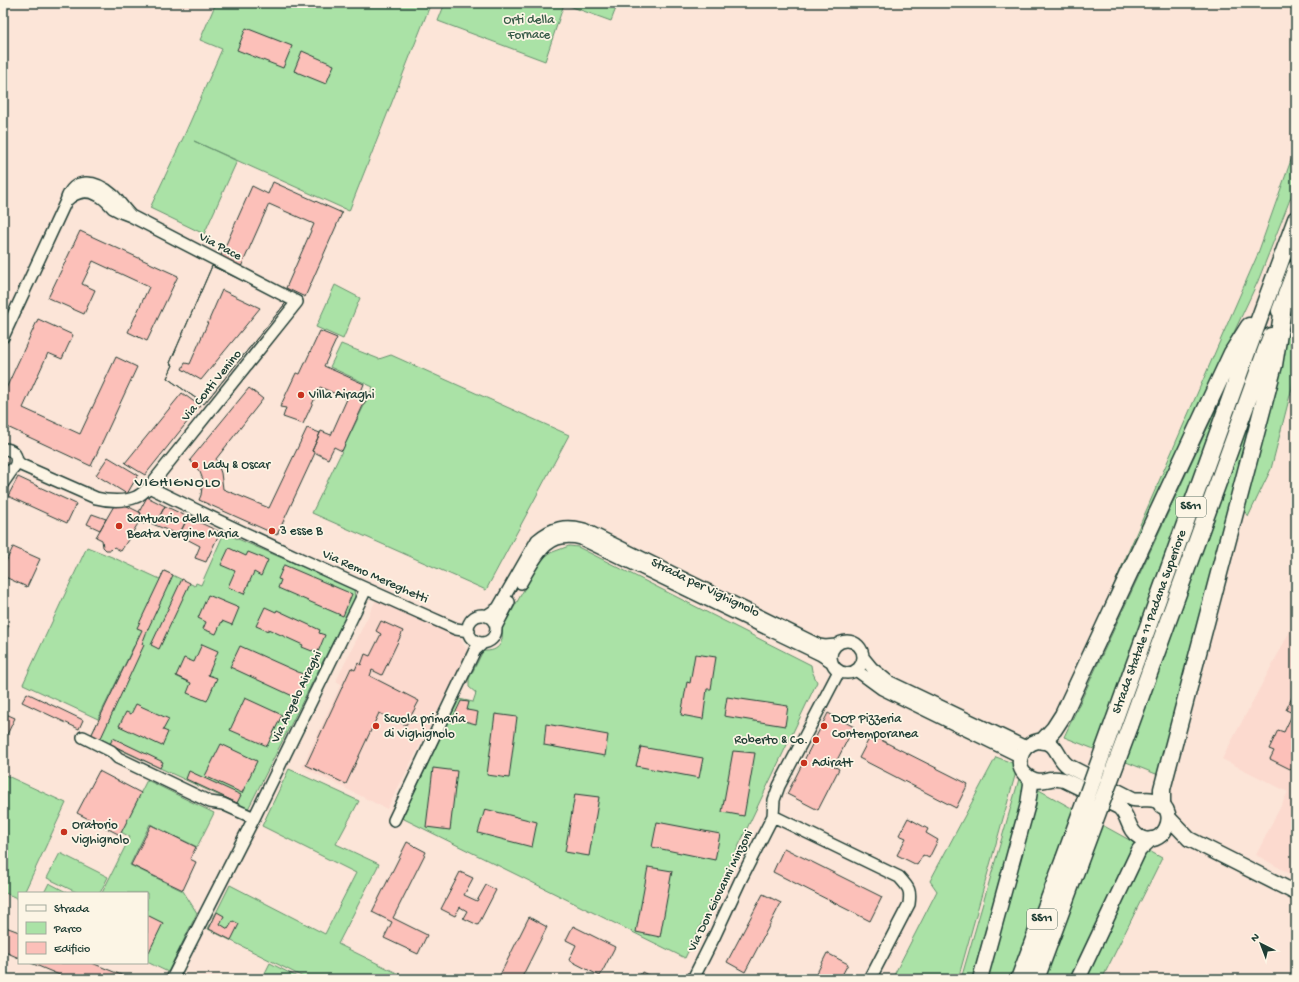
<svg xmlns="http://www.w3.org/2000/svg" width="1299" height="982" font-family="'Gochi Hand',sans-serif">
<rect width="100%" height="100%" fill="#fce5d8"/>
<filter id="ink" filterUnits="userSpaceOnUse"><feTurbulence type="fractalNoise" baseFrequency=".025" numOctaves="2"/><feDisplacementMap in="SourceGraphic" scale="8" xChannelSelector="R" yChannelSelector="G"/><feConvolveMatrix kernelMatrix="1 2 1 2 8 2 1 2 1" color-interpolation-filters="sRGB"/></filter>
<g filter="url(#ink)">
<path fill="#fcdacf" d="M376,600L457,637L461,639L464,646L467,650L463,662L387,809L302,767L341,684L336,681Z
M1296,620V877L1256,855L1288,792L1222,759Z"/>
<path fill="#aae2a6" stroke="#64906d" d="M216,3H431L349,211L194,141L237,161L204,234L150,208L184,136L222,49L200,40Z
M445,3H618L611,21L564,4L545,61L438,21Z
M1296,146V184L1258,281L1089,642L1257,256Z
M335,285L360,298L343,339L316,327Z
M1296,308V372L1271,469L1248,517L1243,508L1277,372Z
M341,344L379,359L391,355L569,435L486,590L312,513L373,387L330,367Z
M1226,388L1261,394L1161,776L1064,737Z
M224,533L354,589L355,598L248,809L91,736L134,646L98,719L23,684L87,547L112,557L160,579L164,571L195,586L196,583L201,585Z
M569,546L578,547L811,665L812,671L817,682L685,958L402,818L459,699L473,702L476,693L469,687V679L483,651C500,652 504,642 502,627L508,618L540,561L550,553Z
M996,757L1018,765L958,979H892L937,891L930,881Z
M289,769L359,801L336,844L379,864L338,944L409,979H307L208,929L230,885L325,934L356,873L262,826Z
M3,774L66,803L24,893H19V899L3,892Z
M1019,779L1162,858L1102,979H961Z
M147,780L214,813L197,847L150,824L130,865L183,891L197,913L168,972L147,962V893H102L130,837L121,832Z
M60,853L108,877L100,893H78L47,878Z
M49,883L68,893H44Z
M270,963L301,979H262Z"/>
<path fill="#fcc0b9" stroke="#1f3d34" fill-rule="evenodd" d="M246,28L292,46L283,68L237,50Z
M302,51L334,65L326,84L294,71Z
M273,182L342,213L305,297L286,288L314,224L269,204L241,267L220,258L252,186L268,194Z
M80,231L178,276L147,341L128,332L149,287L93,261L82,284L95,290L84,314L48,298Z
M212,266L271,294L289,299L204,404L167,378L173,365L170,363ZM222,290L260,308L201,380L182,369L185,363L190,364Z
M212,266L271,294L289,299L204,404L167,378L173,365L170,363Z
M38,319L73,335L62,359L48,353L23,408L80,434L116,357L137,367L91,466L3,425V395Z
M320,331L337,338L324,366L364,384L360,394L367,397L342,451L334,447L328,459L312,451L321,431L331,435L347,399L320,387L303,424L283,417L286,408L280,407L296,373L300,374Z
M249,388L263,399L216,459L221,473L223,489L269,508L307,428L320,433L312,451L315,453L277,535L199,500L201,495L203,480L200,472L190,460Z
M182,393L200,406L145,475L125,463Z
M108,457L138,475L127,494L96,475Z
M18,477L76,504L67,523L8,496Z
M147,497L165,506L155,525L146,521L144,524L139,522L138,519L141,513L139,512Z
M121,503L141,513L138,519L139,522L121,551L114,547L111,550H106L103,547L102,540L96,537L115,504L120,506Z
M165,506L188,517L179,535L155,525Z
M92,514L106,519L100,530L87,524Z
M188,517L220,532L206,562L195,558L200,546L179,535Z
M13,547L40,559L27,587L3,576V568Z
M229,548L246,556L248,552L268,560L261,576L254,572L244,594L228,587L235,571L221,565Z
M284,565L352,594L343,616L278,588L281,580L278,579Z
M164,571L173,575L147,631L142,644L144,645L100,740L91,736L142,630L137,628Z
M182,579L190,583L159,649L151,645Z
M208,595L239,608L232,625L222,621L216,634L203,629L206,622L198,618Z
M265,607L276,612L277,610L320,630L319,633L325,635L318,652L313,650L312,651L302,647L303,645L268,629V631L256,626Z
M381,621L403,631L382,675L372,670L370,676L419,701L406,725L379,713L346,784L306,765L351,668L355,670L358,663L361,665L365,654L370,656L381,634L376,631Z
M3,623L9,625L3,637Z
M202,644L218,651L208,675L217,678L207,701L187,693L191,683L176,676L184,658L194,662Z
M240,646L307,676L297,698L230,667Z
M695,654L716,657L711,689H707L703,719L681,715L687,682L690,683Z
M1296,689V772L1270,759L1274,751L1269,749L1278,730L1284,732L1293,713L1286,710Z
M27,693L83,720L79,729L22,702Z
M727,697L788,706L785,726L724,716Z
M245,698L282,715L267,746L230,730Z
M461,701L469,702L467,710L478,712L476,724L453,718Z
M136,704L169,719L163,730L168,732L162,746L119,726L126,712L131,714Z
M828,713L854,727L834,766L839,769L818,810L787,794Z
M6,714L15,718L3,743V720Z
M495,714L517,717L509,778L487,775Z
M546,724L608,735L605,756L544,745Z
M871,735L968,784L956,808L859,758Z
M113,738L163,762L160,768L110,744Z
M221,744L257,761L242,793L205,776Z
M641,747L703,758L699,778L636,766Z
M733,751L755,753L744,816L722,812Z
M433,768L457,771L450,830L426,827Z
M99,771L141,793L120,835L77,813Z
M189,771L241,795L237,803L186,779Z
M575,794L599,797L589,856L565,852Z
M485,809L537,822L532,847L478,833Z
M908,818L928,829L926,833L938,840L929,858L923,855L917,865L897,855L906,838L899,835Z
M657,822L720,834L715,860L652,847Z
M151,825L196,847L190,859L196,862L183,890L131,865Z
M407,842L426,852L393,918L427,935L418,954L384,938L392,922L372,912Z
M784,848L882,897L870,921L773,872Z
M648,867L672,871L660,937L636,932Z
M460,872L473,878L464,895L477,901L486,885L496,890L478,925L463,918L467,911L460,907L455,916L441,909Z
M763,894L781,903L745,972L727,962Z
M217,912L224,916L220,924L228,929L233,921L239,924L231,940L209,929Z
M147,915L163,923L148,954H147Z
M529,917L547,927L521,979H498Z
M3,926L19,932V958L3,951Z
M573,926L615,947L600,976L569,960L576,945L566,940Z
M827,953L848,964L840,979H814Z
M31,963H92L131,979H69Z
M642,972L656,979H638Z"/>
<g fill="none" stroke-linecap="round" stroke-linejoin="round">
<g stroke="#1f3d34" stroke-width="14">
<path id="minor" d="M3,337L66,201C73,176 96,180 113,195C119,201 124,209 131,216C125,214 118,211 113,208C109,204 106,200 101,197C89,189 76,191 66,201
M3,449C21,448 21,473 3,472
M17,461L21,465L96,498C107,501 125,502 136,497C141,495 145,491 149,487L297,302L131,216
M3,483L12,470
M149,487C250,537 353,583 456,629L469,631
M521,583C536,558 546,530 581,539L821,655L832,662
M468 629a14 14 0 1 1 28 0a14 14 0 1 1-28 0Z
M486,616L498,608L502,601L537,540C552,527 565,524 584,529L819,645L825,646L836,645
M496,627L509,602
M831 657a16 16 0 1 1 32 0a16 16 0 1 1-32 0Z
M863,657L872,668L888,681L1026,747
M856,670L882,689L1021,757
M83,737L111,751L118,758L210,802L223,804L254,818
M773,816L899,877C909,888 911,890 909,904L870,979
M394,820L475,650L483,643
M172,979L254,818L366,589
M693,979L715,935L741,879L773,816L774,800L779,786L839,671"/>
</g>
<g stroke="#1f3d34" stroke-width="17">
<path id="major" d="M1038,741C1059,741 1055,757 1068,766L1133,799C1141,801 1149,797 1157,801C1182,813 1162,850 1139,837C1127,830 1130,817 1119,807L1064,780C1059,779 1056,778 1051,779C1044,780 1038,783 1030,778C1012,768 1020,745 1038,741Z
M1169,818L1189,839L1296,893
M980,979L1028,804L1031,784L1030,778
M1078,979L1139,850L1151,839"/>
</g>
<g stroke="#1f3d34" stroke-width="19">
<path id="highway" d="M1280,311L1296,268
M1114,721L1243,363L1296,219
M1130,726L1271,336
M1043,741L1054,729L1063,715L1232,353L1249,326
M1162,805V789L1274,365L1284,302
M1019,979L1064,859
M1036,979L1079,863"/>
</g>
<use href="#minor" stroke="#fcf5e5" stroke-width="11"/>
<use href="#major" stroke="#fcf5e5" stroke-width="14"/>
<use href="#highway" stroke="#fcf5e5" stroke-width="16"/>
<g stroke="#1f3d34" stroke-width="19" stroke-linecap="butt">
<path id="highway-bridge" d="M1064,859L1114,721
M1079,863L1130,726"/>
</g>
<use href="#highway-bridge" stroke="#fcf5e5" stroke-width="16"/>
</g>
</g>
<g fill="#c8321e" stroke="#fcf5e5" stroke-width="1.5">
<circle cx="301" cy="395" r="4"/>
<circle cx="195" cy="465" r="4"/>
<circle cx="119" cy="526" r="4"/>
<circle cx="272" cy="531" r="4"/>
<circle cx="376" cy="726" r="4"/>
<circle cx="824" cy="726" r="4"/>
<circle cx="816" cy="740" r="4"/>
<circle cx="804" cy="763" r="4"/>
<circle cx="64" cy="832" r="4"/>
</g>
<g text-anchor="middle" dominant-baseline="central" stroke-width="3.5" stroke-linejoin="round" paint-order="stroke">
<g fill="#fcf5e5" stroke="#617469" stroke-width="1">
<rect x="1176" y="497" width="30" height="20" rx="3"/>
<rect x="1027" y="909" width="30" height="20" rx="3"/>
</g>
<g font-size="12" font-weight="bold" fill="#1f3d34">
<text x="1191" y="507">SS11</text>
<text x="1042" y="919">SS11</text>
</g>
<g font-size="13" fill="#3b5e4b" stroke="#fcf5e5">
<text x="529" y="20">Orti della<tspan x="529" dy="15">Fornace</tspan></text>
</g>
<g font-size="13" fill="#1f3d34" stroke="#fcf5e5">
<text transform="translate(220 247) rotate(28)">Via Pace</text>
<text transform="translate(212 386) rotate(-51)">Via Conti Venino</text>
<text transform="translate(375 577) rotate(24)">Via Remo Mereghetti</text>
<text transform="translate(705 588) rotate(26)">Strada per Vighignolo</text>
<text transform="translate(1150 622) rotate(-70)">Strada Statale 11 Padana Superiore</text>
<text transform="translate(297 697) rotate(-64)">Via Angelo Airaghi</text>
<text transform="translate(721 891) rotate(-64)">Via Don Giovanni Minzoni</text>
</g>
<g font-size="13" fill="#1f3d34" stroke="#fcf5e5" text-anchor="start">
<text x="309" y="395">Villa Airaghi</text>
<text x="203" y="465">Lady &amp; Oscar</text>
<text x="127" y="519">Santuario della<tspan x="127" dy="15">Beata Vergine Maria</tspan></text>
<text x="280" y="531">3 esse B</text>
<text x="384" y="719">Scuola primaria<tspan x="384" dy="15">di Vighignolo</tspan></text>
<text x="832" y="719">DOP Pizzeria<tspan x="832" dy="15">Contemporanea</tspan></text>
<text x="808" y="740" text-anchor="end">Roberto &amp; Co.</text>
<text x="812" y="763">Adiratt</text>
<text x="72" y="825">Oratorio<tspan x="72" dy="15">Vighignolo</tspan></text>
</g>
<g font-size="15" letter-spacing="1" fill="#1f3d34" stroke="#fcf5e5">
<text x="178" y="483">VIGHIGNOLO</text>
</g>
</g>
<rect width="1299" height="982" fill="none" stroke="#fcf5e5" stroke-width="16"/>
<rect x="8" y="8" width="1283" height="966" fill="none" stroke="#1f3d34" stroke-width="1.5" filter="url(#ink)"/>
<rect x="18" y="892" width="130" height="72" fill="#fcf5e5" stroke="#a4ab9e"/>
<rect x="26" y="905" width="20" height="6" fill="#fcf5e5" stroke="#a4ab9e"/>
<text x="54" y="912" font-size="12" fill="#1f3d34">Strada</text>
<rect x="26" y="922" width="20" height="12" fill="#aae2a6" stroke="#a4ab9e"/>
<text x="54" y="932" font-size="12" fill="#1f3d34">Parco</text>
<rect x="26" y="942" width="20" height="12" fill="#fcc0b9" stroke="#a4ab9e"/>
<text x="54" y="952" font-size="12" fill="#1f3d34">Edificio</text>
<g transform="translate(1261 944) rotate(318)" stroke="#fcf5e5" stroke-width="3" paint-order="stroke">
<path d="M0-3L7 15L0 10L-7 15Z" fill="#1f3d34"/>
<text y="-6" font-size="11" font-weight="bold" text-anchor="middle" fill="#1f3d34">N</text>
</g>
</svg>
